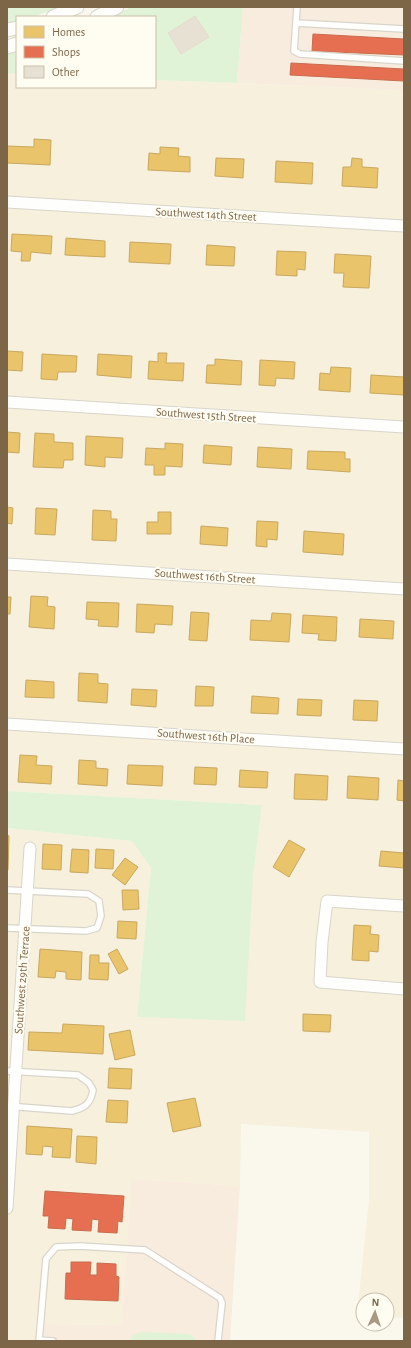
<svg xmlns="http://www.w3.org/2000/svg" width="411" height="1348" font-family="'Alegreya Sans',sans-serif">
<rect width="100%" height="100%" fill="#faf8ed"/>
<path fill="#f6f0dd" d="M7,73L17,74V87H155V80L404,90V1318L387,1317V1300H363V1316L357,1315L369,1199V1132L241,1124L240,1186L131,1179L122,1325L41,1324L40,1341H7V828L133,841L151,868L137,1017L185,1018L253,876L262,805L7,791Z"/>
<path fill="#f8ecde" d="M243,7H404V90L237,83Z
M131,1179L240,1186L230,1341H40V1324L122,1325Z"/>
<path fill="#e1f3d6" d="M7,7H60L33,17H17V21L7,23Z
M131,7H243L237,83L155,80V17H112Z
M17,52V74L7,73V54Z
M7,791L262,805L253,876L245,1021L137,1017L151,868L132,841L7,828Z
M140,1332L190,1334L198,1341H131L132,1336Z"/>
<path fill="#e9c46a" stroke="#c9a860" d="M34,139L51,140L50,165L7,163V146L34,147Z
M160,147L179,148L178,156L190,157V172L148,170L149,153L160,154Z
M216,158L244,159L243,178L215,176Z
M352,158L362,159V167L378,168L377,188L342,186L343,167H351Z
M276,161L313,163L312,184L275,182Z
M12,234L52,236L51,254L31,252L30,261H21L22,252L11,251Z
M66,238L105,241V257L65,255Z
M130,242L171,244L170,264L129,262Z
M207,245L235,247L234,266L206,265Z
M277,251L306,252L305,270L297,269V276L276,275Z
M335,254L371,256L369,288L343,287L344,273H334Z
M7,351L23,352L22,371L7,370Z
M158,353H167L166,363H184L183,381L148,379L149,361L158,362Z
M42,354L77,356L76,372H58L57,380L41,379Z
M98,354L132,356L131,378L97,375Z
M215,359L242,361L241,385L206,383L207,365H215Z
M260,360L295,362L294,379L276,378L275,386L259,385Z
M331,367L351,368L350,392L319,390L320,373L330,374Z
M371,375L404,377V395L370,393Z
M7,432L20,433L19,453L7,452Z
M35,433L54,434V442L73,443V460H64L63,468L33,467Z
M86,436L123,438L122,458L105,457V467L85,465Z
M165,443L183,444L182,467L165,466V475H154V465H145L146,448L165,449Z
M204,445L232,447L231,465L203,463Z
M258,447L292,449L291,469L257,467Z
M308,451L345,452V459H350V472L307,469Z
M7,507L13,508L12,524L7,523Z
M36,508L57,509L55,535L35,534Z
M93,510L111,511V519H117L116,541L92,540Z
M158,512H171V534H147V522H158Z
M257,521L278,522L277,540L267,539V547L256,546Z
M201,526L228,528L227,546L200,544Z
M304,531L344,534L343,555L303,552Z
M31,596L48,597L47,606L55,607L54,629L29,627Z
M7,597H11L10,614H7Z
M87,602L119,603L118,627L98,626L99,620L86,619Z
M137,604L173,606L172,625L155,624L154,633L136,632Z
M191,612L209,613L207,641L189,640Z
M272,613L291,614L289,642L250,640L251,620L271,621Z
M303,615L337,617L336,641L318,640L319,634L302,633Z
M360,619L394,621L393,639L359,637Z
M79,673L98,674V683L108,684L107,703L78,701Z
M26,680L54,682V698L25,697Z
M196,686L214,687L213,706H195Z
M132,689L157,690L156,707L131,705Z
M252,696L279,698L278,714L251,713Z
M298,699L322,700L321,716L297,715Z
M354,700L378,701L377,721L353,720Z
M20,755L37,756L36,765L52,766L51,784L18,782Z
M79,760L96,761V768L108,769L107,786L78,784Z
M128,765L163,766L162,786L127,784Z
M195,767L217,768L216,785L194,784Z
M240,770L268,772L267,788L239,787Z
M295,774L328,776L327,800L294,799Z
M348,776L379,778L378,800L347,798Z
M398,780L404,781V801L397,800Z
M7,835L9,836L8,870H7Z
M289,840L305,849L289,877L273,867Z
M43,844L62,845L61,870L42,869Z
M72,849L89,850L88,873L70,872Z
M96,849L114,850L113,869L95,868Z
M381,851L404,853V868L379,866Z
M125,858L138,867L125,885L112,875Z
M122,890H138L139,909L123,910Z
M118,921L137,922L136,939L117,938Z
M354,925L371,926L370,934L379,935L378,952L369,951V961L352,960Z
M40,949L82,952L81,980L66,979V972L56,971L55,978L38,977Z
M117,949L128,969L119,974L108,954Z
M90,955H99V963H109L108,980L89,979Z
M303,1014L331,1015L330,1032L303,1031Z
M63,1024L104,1026L103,1054L28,1050L29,1032L62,1033Z
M130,1030L135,1055L115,1060L109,1034Z
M109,1068L132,1069L131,1089L108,1088Z
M195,1098L201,1126L173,1132L167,1103Z
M108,1100L128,1101L127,1123L106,1122Z
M27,1126L72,1129L70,1158L52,1157L53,1147L43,1146L42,1155L26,1154Z
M77,1136L97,1137L96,1164L76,1162Z"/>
<path fill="#e76f51" stroke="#c76c4e" d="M313,34L404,39V55L312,51Z
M291,63L404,69V81L290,75Z
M45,1191L124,1196L122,1222L118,1221L117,1233L98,1232L99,1220L92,1219L91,1231L72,1230L73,1219L66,1218L65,1229L48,1228L49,1216H43Z
M71,1262H91L90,1275H97V1263L116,1264V1276L119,1277L118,1301L65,1299L66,1273H71Z"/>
<path fill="#e7e1d3" stroke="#e4dcce" d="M195,16L209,37L181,54L168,33Z"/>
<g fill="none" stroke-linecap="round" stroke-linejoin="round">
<g stroke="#d9d5cb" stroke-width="8">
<path id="service" d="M297,7L294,51L300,54L404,61
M296,23L404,29
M7,890L88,894L99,901L101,916L97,928L86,931L7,928
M7,1071L78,1075L89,1083L93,1090C91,1103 85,1108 72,1111L7,1106
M39,1340L53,1341
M39,1341L46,1259L56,1247L80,1246L145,1250L220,1298L222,1303L218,1341"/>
</g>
<g stroke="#d9d5cb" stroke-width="13">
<path id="minor" d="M7,202L404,226
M7,402L404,427
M7,564L404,589
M7,724L404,749
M404,906L327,901L322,942L320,982L404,989
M7,1208L30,848"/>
</g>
<g stroke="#d9d5cb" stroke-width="15">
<path id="tertiary" d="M53,17L77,7
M97,17L117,7
M7,30L17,28
M7,47L17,44"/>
</g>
<use href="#service" stroke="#fefefc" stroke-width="5.5"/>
<use href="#minor" stroke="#fefefc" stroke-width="11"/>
<use href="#tertiary" stroke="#fefefc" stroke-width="13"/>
</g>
<g text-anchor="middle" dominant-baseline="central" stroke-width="4" stroke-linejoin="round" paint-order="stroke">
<g font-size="12" fill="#7d6648" stroke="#fffcf1">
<text transform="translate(206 214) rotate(3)">Southwest 14th Street</text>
<text transform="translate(206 415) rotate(4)">Southwest 15th Street</text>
<text transform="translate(205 576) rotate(4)">Southwest 16th Street</text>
<text transform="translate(206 736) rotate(4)">Southwest 16th Place</text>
<text transform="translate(22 980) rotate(-86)">Southwest 29th Terrace</text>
</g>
</g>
<rect width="411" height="1348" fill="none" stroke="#7d6648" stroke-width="16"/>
<rect x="16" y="16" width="140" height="72" fill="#fffcf1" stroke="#cbc0ad"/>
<rect x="24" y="26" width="20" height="12" fill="#e9c46a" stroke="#cbc0ad"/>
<text x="52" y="36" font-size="12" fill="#7d6648">Homes</text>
<rect x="24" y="46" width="20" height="12" fill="#e76f51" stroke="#cbc0ad"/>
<text x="52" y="56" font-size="12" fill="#7d6648">Shops</text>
<rect x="24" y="66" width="20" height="12" fill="#e7e1d3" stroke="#cbc0ad"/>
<text x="52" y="76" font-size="12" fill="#7d6648">Other</text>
<g transform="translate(375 1312) rotate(3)"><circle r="19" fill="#fffcf1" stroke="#cbc0ad"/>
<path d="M0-3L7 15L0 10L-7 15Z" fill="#a99982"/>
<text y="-6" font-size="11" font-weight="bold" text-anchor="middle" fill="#7d6648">N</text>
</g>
</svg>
